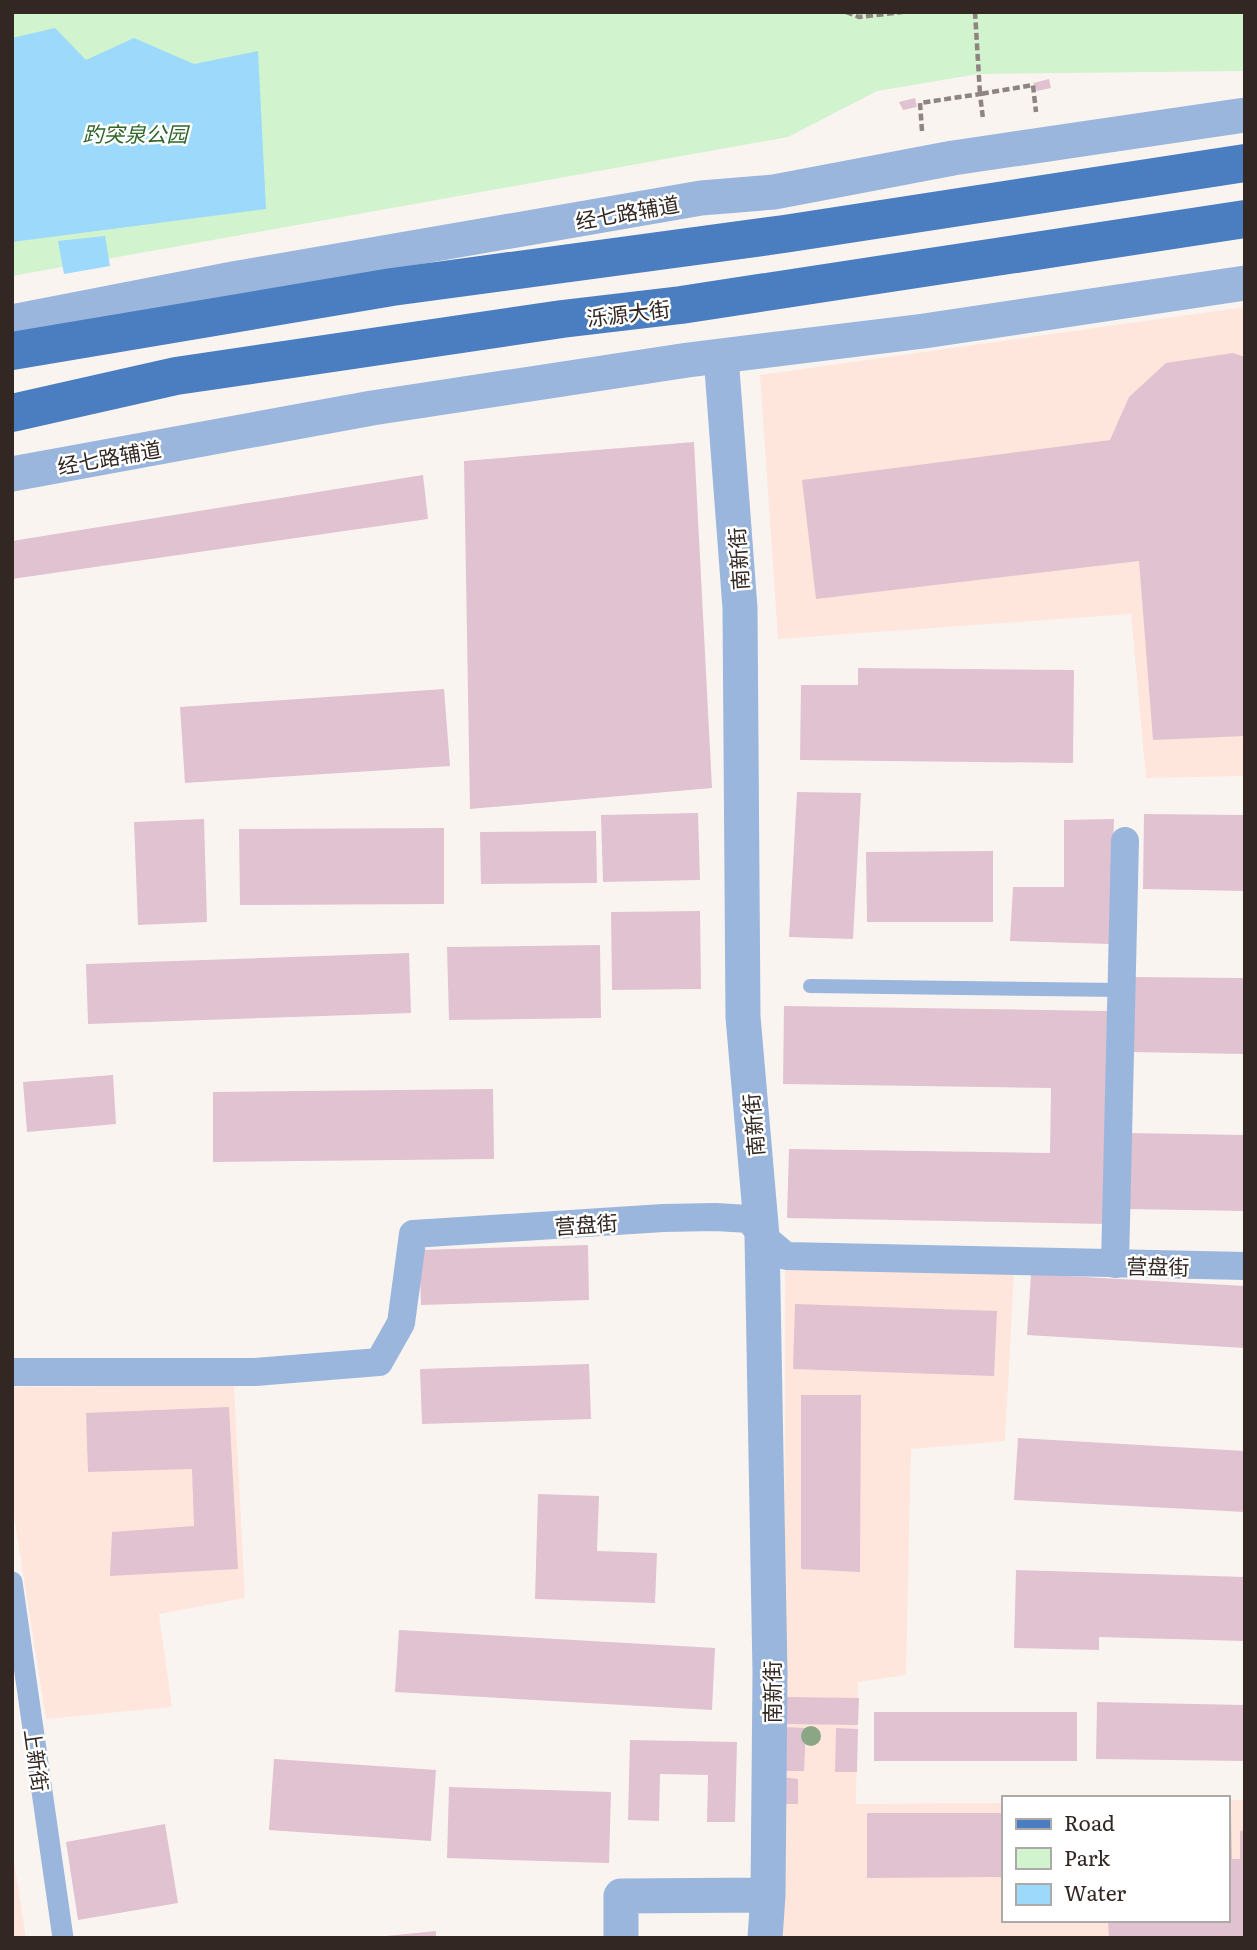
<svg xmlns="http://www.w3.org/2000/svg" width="1257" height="1950" font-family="Literata,'Noto Sans SC',serif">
<rect width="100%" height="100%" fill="#faf4f1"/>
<path fill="#fee6dd" d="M1245,307V776L1146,778L1131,614L778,639L760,375Z
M785,1267L1014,1274L1005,1441L911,1449L906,1675L858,1682L856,1804L1003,1803V1920H1227V1800H1245V1938H771L784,1697Z
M234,1385L245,1598L159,1614L172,1707L46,1719L12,1504V1387Z
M12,1848L26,1938H12Z"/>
<path fill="#d1f3ce" d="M12,12H1245V71L978,74L877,91L788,137L12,276Z"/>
<path fill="#9cd9fb" d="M55,28L86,60L134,38L194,64L258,51L266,209L12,242V38Z
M105,236L110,266L64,274L58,241Z"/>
<path fill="#e1c2d0" d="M1049,79L1051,88L1037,91L1033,83Z
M915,98L917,107L903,110L899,102Z
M1233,353L1245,357V736L1153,740L1139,561L816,599L802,480L1110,440L1129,397L1166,363Z
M694,442L712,788L470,809L464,461Z
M423,475L428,519L12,579V541Z
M858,668L1074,670L1073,763L800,760L801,685H858Z
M444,689L450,766L185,783L180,707Z
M797,792L861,793L853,939L789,937Z
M698,813L700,880L603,882L601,815Z
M1144,814L1245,815V891L1143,889Z
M204,819L207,922L138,925L134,822Z
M1114,819L1110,944L1010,941L1013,887H1064V820Z
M444,828V904L240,905L239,829Z
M596,831L597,883L481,884L480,832Z
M993,851V922H867L866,852Z
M700,911L701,989L612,990L611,912Z
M600,945L601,1018L449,1020L447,947Z
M409,953L411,1013L88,1024L86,964Z
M1131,977L1245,978V1054L1129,1052Z
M784,1006L1109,1011L1105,1224L787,1218L789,1149L1050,1153L1051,1088L783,1084Z
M113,1075L116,1124L27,1132L23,1082Z
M493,1089L494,1159L213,1162V1092Z
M1128,1133L1245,1135V1211L1126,1209Z
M588,1245L589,1300L421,1305L419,1250Z
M1031,1274L1245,1286V1348L1027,1335Z
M795,1304L997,1311L994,1376L793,1369Z
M589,1364L591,1419L422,1424L420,1369Z
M801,1395H861L860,1572L801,1569Z
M229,1407L238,1569L110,1576L112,1532L194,1526L192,1469L88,1472L86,1413Z
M1018,1438L1245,1451V1512L1014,1500Z
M538,1494L599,1496L597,1551L657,1553L655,1603L535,1599Z
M1016,1570L1245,1577V1641L1099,1637V1650L1014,1648Z
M399,1630L715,1648L712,1710L395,1692Z
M784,1697L859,1698L858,1725L784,1724Z
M1097,1702L1245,1705V1761L1096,1759Z
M874,1712H1077V1761H874Z
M784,1727L806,1728L804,1771H782Z
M836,1728L858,1729L857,1772H835Z
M630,1740L737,1742L735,1822H707L708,1775L660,1774L659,1821L628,1820Z
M274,1759L436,1770L431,1841L269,1830Z
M783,1777L798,1779V1804H782Z
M449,1787L611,1792L609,1863L447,1858Z
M867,1813H1003V1877L867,1878Z
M1227,1813H1231L1232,1859H1240V1831L1245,1830V1938H1109L1108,1920H1227Z
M165,1824L178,1903L78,1920L66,1842Z
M436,1931V1938H386V1936Z"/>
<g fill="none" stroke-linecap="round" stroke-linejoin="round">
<path stroke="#8e8581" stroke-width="4.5" stroke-dasharray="7 3.5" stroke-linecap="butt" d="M846,12L859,17L902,12
M975,12L980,94L1033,85L1036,112
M922,131L920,103L980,94L983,119"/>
<path stroke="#9ab6dc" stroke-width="14" d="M810,986L1121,990"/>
<path stroke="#9ab6dc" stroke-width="21" d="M12,1582L63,1938"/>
<path stroke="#9ab6dc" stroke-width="28" d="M1115,1264L1125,841
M12,1372H255L379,1362L401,1323L413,1234L663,1218L715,1217L749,1219L762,1236L786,1256L1245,1266"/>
<path stroke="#9ab6dc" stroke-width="35" d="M12,322L233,279L701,198L774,192L953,158L1245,115
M721,356L740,608L743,1017L762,1236L770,1673L768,1895
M12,474L372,408L688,360L924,331L1245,283
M621,1938V1896L768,1895L765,1938"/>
<path stroke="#4a7ec1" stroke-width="38" d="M12,351L392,287L784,234L1245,163
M12,413L176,376L562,319L681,305L1245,219"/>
</g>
<circle fill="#8aa684" cx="811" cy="1736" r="10"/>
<g text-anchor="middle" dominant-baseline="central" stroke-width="5" stroke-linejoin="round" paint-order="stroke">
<g font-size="21" font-style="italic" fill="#2f672b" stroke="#fff">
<text x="135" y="132">趵突泉公园</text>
</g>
<g font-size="21" fill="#322722" stroke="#fff">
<text transform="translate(627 211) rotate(-10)">经七路辅道</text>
<text transform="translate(628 312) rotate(-7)">泺源大街</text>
<text transform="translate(109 456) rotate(-10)">经七路辅道</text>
<text transform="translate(737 559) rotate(-94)">南新街</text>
<text transform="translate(752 1125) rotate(-95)">南新街</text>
<text transform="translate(586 1223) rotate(-4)">营盘街</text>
<text transform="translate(1158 1265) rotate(1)">营盘街</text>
<text transform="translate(770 1692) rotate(-90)">南新街</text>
<text transform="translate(38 1760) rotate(82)">上新街</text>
</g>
</g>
<rect width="1257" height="1950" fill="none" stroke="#322722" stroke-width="28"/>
<rect x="1002" y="1796" width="228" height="126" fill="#ffffff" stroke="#ada9a7" stroke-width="2"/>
<rect x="1016" y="1819" width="35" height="10" fill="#4a7ec1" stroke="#ada9a7" stroke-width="2"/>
<text x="1064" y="1831" font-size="21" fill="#322722">Road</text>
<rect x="1016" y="1848" width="35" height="21" fill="#d1f3ce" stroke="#ada9a7" stroke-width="2"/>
<text x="1064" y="1866" font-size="21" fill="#322722">Park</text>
<rect x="1016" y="1884" width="35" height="21" fill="#9cd9fb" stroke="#ada9a7" stroke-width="2"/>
<text x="1064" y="1901" font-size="21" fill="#322722">Water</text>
</svg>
